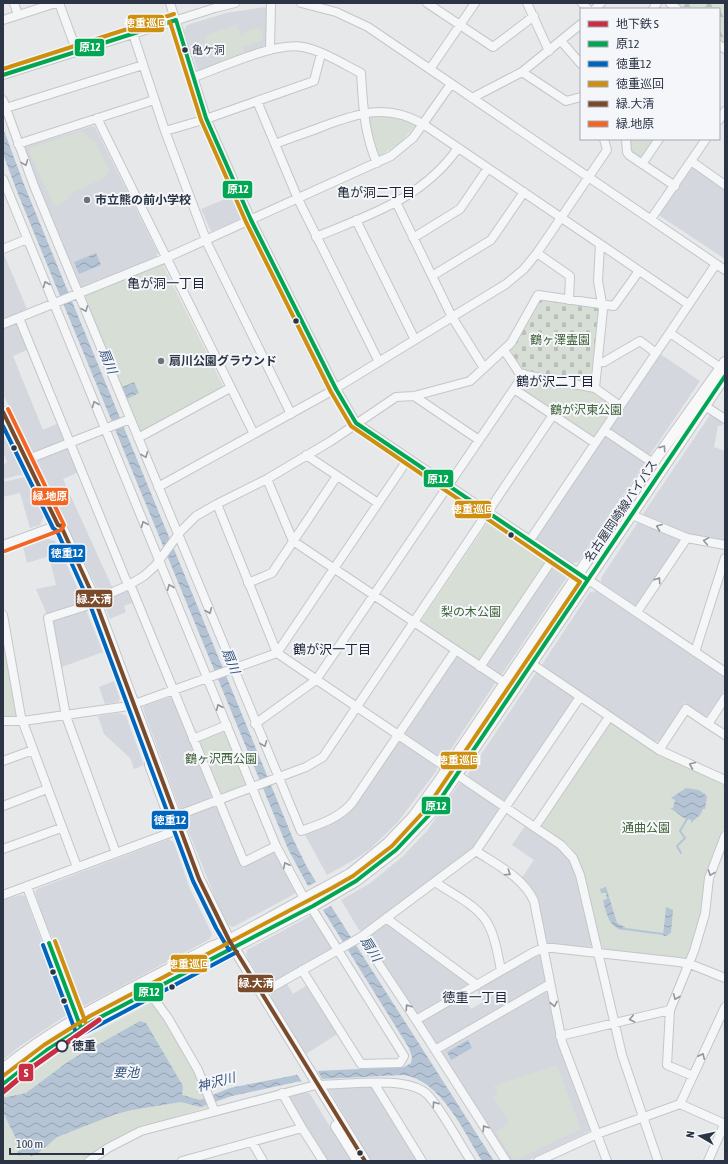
<svg xmlns="http://www.w3.org/2000/svg" width="728" height="1164" font-family="'Asap Condensed','Noto Sans JP',sans-serif">
<defs>
<pattern id="forest-firs" width="22" height="20" patternUnits="userSpaceOnUse"><rect width="22" height="20" fill="#d6ded6"/><path d="M5 1l3.5 6h-7zM16 11l3.5 6h-7z" fill="#b8bfb9"/></pattern>
<pattern id="cemetery-stones" width="16" height="16" patternUnits="userSpaceOnUse"><rect width="16" height="16" fill="#d6ded6"/><path d="M2 7V4a2 2 0 0 1 4 0v3zM10 15v-3a2 2 0 0 1 4 0v3z" fill="#b8bfb9"/></pattern>
<pattern id="water-waves" width="16" height="10" patternUnits="userSpaceOnUse"><rect width="16" height="10" fill="#b4c4d5"/><path d="M0 5q4-4 8 0t8 0" fill="none" stroke="#93a0af"/></pattern>
</defs>
<rect width="100%" height="100%" fill="#e6e8ea"/>
<path fill="#d4d7dd" d="M265,7L267,10L266,49L200,72L198,71L184,30L187,25L226,13Z
M92,126L95,127L158,253L156,257L81,287L79,286L24,151L25,147Z
M691,166H694L725,187V259L660,216L659,213Z
M235,195L243,215L242,218L211,232L201,209Z
M3,252L27,309L3,319Z
M14,323L19,324L29,349L13,356L43,430L59,423L65,438L64,443L32,454L3,394V327Z
M659,353L700,381L649,456L610,430L609,427Z
M712,412L723,420L722,426H718L714,447L725,451V541L687,535L641,517Z
M3,433H4L24,474L3,479V465L7,462L3,451Z
M603,435H608L646,461L578,562L573,563L537,539L536,535Z
M66,447L70,449L79,472L63,479L113,589L103,594L99,592L36,462L37,459Z
M25,477L44,516L40,525L30,528L20,493L3,497V482Z
M638,522L680,538L681,541L639,604L635,605L601,582V578Z
M45,538L55,541L84,601L82,605L47,615L36,589L56,585L49,556L27,563L23,546Z
M552,564H554L566,572L567,577L500,677L485,667Z
M126,589L129,590L134,602L124,606L126,612L110,619L102,600Z
M596,591L725,678V689L708,715L705,716L684,703L660,741H653L543,666V663L590,592Z
M86,610L103,652L59,668L51,619Z
M455,656H458L496,682L445,758L442,759L405,734L404,731Z
M536,673H539L574,696V699L507,800H503L469,777L468,774Z
M114,681L120,699L118,702L105,704L99,687Z
M171,697L173,698L214,796L213,799L183,810L180,809L143,709L144,706Z
M120,713L126,716L144,765L134,769L130,758L104,734L98,716Z
M397,742H402L436,766L437,770L397,823L370,849L357,858L327,875L304,833L336,820Z
M462,783L498,807L499,811L473,849L365,930H359L341,900L369,884L402,857L427,831L459,784Z
M215,806L218,808L242,866L273,850L275,851L282,866L298,892L233,927L228,925L218,905L184,820L185,818Z
M525,826L560,849L572,863L592,945L588,949L545,944L539,912L521,879L534,860L512,845Z
M169,839L174,843L190,889L212,934L210,939L84,1006L78,1004L55,942L45,923L35,893L37,889Z
M21,895L25,896L67,1011L65,1016L20,1046L3,1060V900Z
M312,915L333,947L332,951L265,987L246,955L247,950Z
M386,923L469,981V987L420,1016L416,1015L367,940V937Z
M539,953L542,954L547,981L546,984L438,1045H434L421,1024L422,1020L463,995L471,1009L483,1002L476,988Z
M287,984L293,994L309,984L339,1033L306,1054L271,997V993Z
M544,991L549,993L591,1128L590,1131L527,1161H509L441,1052V1049Z
M372,1087L419,1161H372L328,1088Z
M305,1092L310,1094L351,1161H326L288,1100L289,1096Z"/>
<path fill="url(#forest-firs)" d="M674,3H725V46L719,42V9H680Z"/>
<path fill="url(#cemetery-stones)" d="M541,299L601,309L593,384L591,386L521,372L508,353L539,300Z"/>
<path fill="#d6ded6" d="M237,24L241,35L244,34L243,32L258,27L259,31L263,29L262,41L243,47L245,54L222,62L217,53L208,52L204,39L208,34Z
M391,115L415,123V126L401,142L380,156L377,155L366,119L369,116Z
M82,131L91,139L93,138L109,169L105,178L71,193L66,201L54,206L29,151L30,148Z
M628,139H655L642,158L639,159L630,153Z
M160,263L163,265L223,386V389L139,433L83,299L85,295Z
M524,378L592,390L614,405L615,408L595,438H593L519,389V386Z
M491,521L548,559V562L481,662L422,624L421,621L488,522Z
M3,633L18,714L17,716H3Z
M609,723H613L725,784V825L718,844L702,915L687,960L603,950L579,859L570,846L541,826V823Z
M223,729L226,730L247,783L246,786L222,796L219,794L197,742L198,739Z
M150,1003C178,1031 196,1069 209,1107L139,1128L84,1161H3V1095L62,1051Z
M557,1065L581,1129L514,1161L496,1132L509,1122L493,1097L498,1094L494,1088L495,1085Z"/>
<path fill="url(#water-waves)" d="M3,128L25,187L294,841L308,869L331,906L494,1161H482C464,1132 440,1079 403,1075L321,1079L296,1082L232,1096L200,1107L181,1102L132,1110L116,1114L57,1137L36,1155L31,1156L26,1153L19,1156L17,1152L21,1149L3,1112L5,1105L3,1104V1098L26,1093L69,1061L140,1021L146,1023L183,1086L182,1095L200,1100L230,1088L316,1071L404,1067L411,1063L412,1057L409,1048L308,886L288,849L18,194L3,154Z
M96,253L101,265L79,274L74,262Z
M134,382L139,393L125,400L120,388Z
M686,788L699,790L707,796L705,809H703L700,815L691,823V820L684,818L670,808H673L675,800L671,798Z
M606,887L617,923L625,927L624,930C609,929 606,912 603,900L607,899L606,893H601L600,889Z
M666,907L673,910L671,932L667,936H663Z
M468,1040L472,1048L451,1060L447,1052Z"/>
<path fill="#e6e8ea" d="M318,881L333,905L321,911L306,887Z
M317,1070L323,1080L303,1083L295,1072Z"/>
<g fill="none" stroke-linecap="round" stroke-linejoin="round">
<path stroke="#b4c4d5" stroke-width="2" d="M681,853L677,846L685,838L680,831L687,819
M625,929L663,934"/>
<g stroke="#c4c6c8" stroke-width="10">
<path id="minor" d="M14,3L18,15
M59,3L77,52
M170,3L206,118L251,220L336,389L356,423L725,672
M301,3L336,12L368,27L725,270
M427,3L493,47L534,16
M527,3L549,51
M582,3L588,9
M670,3L677,9
M595,9L601,3
M653,9L657,3
M3,20L56,3
M133,34L165,131L208,245L291,414
M561,41L581,64
M719,45L725,49
M270,50L271,3
M430,69L475,3
M522,72L566,101L581,97
M3,75L215,8L235,3
M194,77C222,67 275,42 303,47C323,51 343,64 361,73C363,105 364,134 377,163
M472,98L522,72L581,24
M3,100L34,186L301,831C320,824 338,819 352,803L455,651
M257,101L298,199L379,362
M6,108L143,65
M97,118L254,434
M719,120L725,111
M165,131L203,120L314,81L321,54
M626,139L627,152L629,155L675,186
M18,144L154,100
M275,144C290,138 306,133 321,127C358,113 387,103 423,124L600,244L598,281L603,309L595,388L520,374L504,350
M691,161L725,185
M642,164L659,139
M3,179L276,846L305,900
M396,202L452,317L484,368
M651,219L706,139
M356,220L415,340
M316,237C371,214 422,199 458,148
M413,238L460,209L488,168
M600,244L688,304
M3,249L27,239
M537,253L570,276L569,300
M432,276L491,240L524,192
M19,318L126,580L132,589L244,862L276,846
M3,324L166,258L391,156L413,138L451,84
M670,333L721,368
M598,363L604,362L640,341L656,353
M595,388L620,406
M514,389L595,443
M414,396L479,440
M705,406L725,419
M604,430L653,463
M138,438L230,388
M306,455L378,503
M26,460L130,419
M267,479L293,541L505,683
M158,487L328,393L506,284L524,269L537,253L607,150L604,139
M217,504L277,653
M632,515L687,538L725,545
M530,540L716,264
M3,545L58,525
M248,583L272,573L337,476
M95,600L129,585L144,576L155,566L180,532L196,516L217,504L267,479L331,441L396,397L414,396L470,381L511,343L538,295L614,306L639,271
M90,603L86,606L48,618L66,716L116,853
M637,612L687,538
M3,615L21,717L77,867
M695,652L725,558
M277,653L408,459
M532,664L659,750L686,709L708,724L725,698
M480,667L554,557
M3,721H23L129,706L277,653L561,845L573,858L580,875L622,1055L658,1161
M255,724L316,680L524,374
M708,724L725,735
M193,739L227,725
M659,750L725,780
M3,761L33,750
M3,806L47,789
M176,816L306,767L323,757L553,415
M535,827L609,717
M3,849L61,828
M476,851C497,865 523,877 534,901L562,1042L607,1161
M435,882C452,894 480,906 489,926C496,939 498,956 501,970
M27,887L79,1024
M3,895L175,831
M386,918L477,985
M361,937L416,1020L506,1161
M302,970L361,1064L400,1063L404,1056L311,907
M149,992L168,1018L198,1070L214,1110
M262,993L361,937L476,851L580,697
M416,1020L532,953L543,948H553L679,962L690,964L725,978
M560,1036L670,1010
M435,1050L550,984
M693,1076L667,1065L670,1010L694,951L705,914L709,878L725,836
M374,1083L422,1161
M319,1085C348,1085 406,1075 427,1094C441,1108 459,1143 471,1161
M282,1093L302,1128
M680,1104L725,1007
M252,1142L263,1161
M89,1161L108,1148L141,1131L312,1086
M182,1161L302,1128L323,1161
M538,1161L597,1134L680,1104L725,1124
M708,1161L725,1123"/>
</g>
<g stroke="#c2c5c8" stroke-width="12">
<path id="major" d="M3,412L58,525L61,526L95,600L199,879L229,940L365,1161
M150,765L168,813
M3,1069C65,1018 140,985 211,947L229,940L350,874L388,843L413,817L439,781L653,463L725,362
M3,1084L47,1050L93,1021L313,906L356,881L396,850L431,813L725,376
M336,1126L358,1161"/>
</g>
<use href="#minor" stroke="#f5f6f7" stroke-width="8"/>
<use href="#major" stroke="#f8f8f8" stroke-width="10"/>
<g stroke="#f4f6f9" stroke-width="7">
<path id="bus-1" d="M176,20L206,118L251,220L336,389L356,423L588,580
M3,75L176,20
M49,943L81,1028
M3,1084L47,1050L93,1021L313,906L356,881L396,850L431,813L725,376"/>
</g>
<g stroke="#f4f6f9" stroke-width="7">
<path id="bus-2" d="M3,426L53,528L57,531L89,602L193,881L216,928L229,950
M43,945L75,1030
M84,1033L237,952"/>
</g>
<g stroke="#f4f6f9" stroke-width="7">
<path id="bus-3" d="M3,69L174,14
M55,941L87,1026
M3,1076L44,1045L90,1016L332,888L353,876L392,846L426,809L580,582L351,426L331,392L246,222L201,120L170,22"/>
</g>
<g stroke="#f4f6f9" stroke-width="7">
<path id="bus-4" d="M3,412L58,525L61,526L95,600L199,879L229,940L365,1161"/>
</g>
<g stroke="#f4f6f9" stroke-width="7">
<path id="bus-5" d="M5,551L61,530L64,525L8,409"/>
</g>
<use href="#bus-1" stroke="#00a651" stroke-width="4"/>
<use href="#bus-2" stroke="#0065bd" stroke-width="4"/>
<use href="#bus-3" stroke="#ce8f0e" stroke-width="4"/>
<use href="#bus-4" stroke="#7a4b2a" stroke-width="4"/>
<use href="#bus-5" stroke="#f26522" stroke-width="4"/>
<g stroke="#f4f6f9" stroke-width="8">
<path id="metro-1" d="M3,1092L34,1066L99,1020"/>
</g>
<use href="#metro-1" stroke="#c92f44" stroke-width="5"/>
</g>
<defs><path id="oneway-chevron" d="M-2-3.5L2.5 0L-2 3.5" fill="none" stroke-width="1.6" stroke-linecap="round" stroke-linejoin="round"/></defs>
<g stroke="#90959e">
<use href="#oneway-chevron" transform="translate(25 163) rotate(69)"/>
<use href="#oneway-chevron" transform="translate(46 284) rotate(-113)"/>
<use href="#oneway-chevron" transform="translate(85 309) rotate(68)"/>
<use href="#oneway-chevron" transform="translate(95 404) rotate(-112)"/>
<use href="#oneway-chevron" transform="translate(145 455) rotate(68)"/>
<use href="#oneway-chevron" transform="translate(144 524) rotate(-112)"/>
<use href="#oneway-chevron" transform="translate(659 527) rotate(-159)"/>
<use href="#oneway-chevron" transform="translate(706 541) rotate(-170)"/>
<use href="#oneway-chevron" transform="translate(658 580) rotate(-56)"/>
<use href="#oneway-chevron" transform="translate(170 587) rotate(-112)"/>
<use href="#oneway-chevron" transform="translate(209 611) rotate(67)"/>
<use href="#oneway-chevron" transform="translate(219 707) rotate(-113)"/>
<use href="#oneway-chevron" transform="translate(264 744) rotate(68)"/>
<use href="#oneway-chevron" transform="translate(692 765) rotate(-157)"/>
<use href="#oneway-chevron" transform="translate(286 865) rotate(-117)"/>
<use href="#oneway-chevron" transform="translate(508 873) rotate(34)"/>
<use href="#oneway-chevron" transform="translate(711 873) rotate(110)"/>
<use href="#oneway-chevron" transform="translate(676 997) rotate(113)"/>
<use href="#oneway-chevron" transform="translate(554 1004) rotate(79)"/>
<use href="#oneway-chevron" transform="translate(408 1007) rotate(-124)"/>
<use href="#oneway-chevron" transform="translate(632 1019) rotate(167)"/>
<use href="#oneway-chevron" transform="translate(702 1056) rotate(-65)"/>
<use href="#oneway-chevron" transform="translate(435 1104) rotate(-124)"/>
<use href="#oneway-chevron" transform="translate(485 1128) rotate(-123)"/>
</g>
<use stroke="#92969e" href="#oneway-chevron" transform="translate(663 448) rotate(-55)"/>
<g fill="#2b3445" stroke="#f4f6f9" stroke-width="1.5">
<circle cx="185" cy="50" r="3.5"/>
<circle cx="296" cy="321" r="3.5"/>
<circle cx="14" cy="448" r="3.5"/>
<circle cx="511" cy="535" r="3.5"/>
<circle cx="53" cy="972" r="3.5"/>
<circle cx="172" cy="987" r="3.5"/>
<circle cx="64" cy="1001" r="3.5"/>
<circle cx="360" cy="1153" r="3.5"/>
</g>
<g fill="#6c737f" stroke="#f4f6f9" stroke-width="1.5">
<circle cx="87" cy="200" r="4"/>
<circle cx="161" cy="361" r="4"/>
</g>
<circle fill="#f4f6f9" stroke="#2b3445" stroke-width="2" cx="62" cy="1046" r="5.5"/>
<g text-anchor="middle" dominant-baseline="central" stroke-width="4" stroke-linejoin="round" paint-order="stroke">
<g font-size="11" fill="#2b3445" stroke="#f4f6f9" text-anchor="start">
<text x="192" y="50">亀ケ洞</text>
</g>
<g font-size="12" font-weight="bold" fill="#2b3445" stroke="#f4f6f9" text-anchor="start">
<text x="95" y="200">市立熊の前小学校</text>
<text x="169" y="361">扇川公園グラウンド</text>
</g>
<g font-size="12" fill="#3f6138" stroke="#f4f6f9">
<text x="560" y="340">鶴ヶ澤霊園</text>
<text x="586" y="410">鶴が沢東公園</text>
<text x="471" y="612">梨の木公園</text>
<text x="221" y="759">鶴ヶ沢西公園</text>
<text x="646" y="828">通曲公園</text>
</g>
<g font-size="12" fill="#2b3445" stroke="#f4f6f9">
<text transform="translate(621 511) rotate(-56)">名古屋岡崎線バイパス</text>
</g>
<g font-size="12" font-weight="bold" fill="#2b3445" stroke="#f4f6f9" text-anchor="start">
<text x="72" y="1046">徳重</text>
</g>
<g font-size="13" fill="#1d2536" stroke="#f4f6f9">
<text x="376" y="192">亀が洞二丁目</text>
<text x="166" y="283">亀が洞一丁目</text>
<text x="555" y="381">鶴が沢二丁目</text>
<text x="332" y="649">鶴が沢一丁目</text>
<text x="475" y="997">徳重一丁目</text>
</g>
<g font-size="13" font-style="italic" fill="#34527a" stroke="#f4f6f9">
<text transform="translate(108 361) rotate(68)">扇川</text>
<text transform="translate(231 661) rotate(68)">扇川</text>
<text transform="translate(371 949) rotate(58)">扇川</text>
<text x="126" y="1072">要池</text>
<text transform="translate(216 1082) rotate(-15)">神沢川</text>
</g>
</g>
<g stroke="#f4f6f9" stroke-width="1.5">
<rect x="127" y="14" width="38" height="19" rx="4" fill="#ce8f0e"/>
<rect x="74" y="38" width="31" height="19" rx="4" fill="#00a651"/>
<rect x="222" y="180" width="31" height="19" rx="4" fill="#00a651"/>
<rect x="423" y="469" width="31" height="19" rx="4" fill="#00a651"/>
<rect x="31" y="487" width="38" height="19" rx="4" fill="#f26522"/>
<rect x="454" y="500" width="38" height="19" rx="4" fill="#ce8f0e"/>
<rect x="48" y="544" width="38" height="19" rx="4" fill="#0065bd"/>
<rect x="75" y="589" width="38" height="19" rx="4" fill="#7a4b2a"/>
<rect x="440" y="751" width="38" height="19" rx="4" fill="#ce8f0e"/>
<rect x="421" y="796" width="30" height="19" rx="4" fill="#00a651"/>
<rect x="151" y="810" width="38" height="20" rx="4" fill="#0065bd"/>
<rect x="170" y="954" width="38" height="19" rx="4" fill="#ce8f0e"/>
<rect x="237" y="974" width="37" height="19" rx="4" fill="#7a4b2a"/>
<rect x="133" y="982" width="31" height="20" rx="4" fill="#00a651"/>
<rect x="18" y="1063" width="16" height="19" rx="4" fill="#c92f44"/>
</g>
<g font-size="11" text-anchor="middle" font-weight="bold" fill="#fff">
<text x="146" y="27">徳重巡回</text>
<text x="90" y="51">原12</text>
<text x="238" y="193">原12</text>
<text x="438" y="483">原12</text>
<text x="50" y="500">緑.地原</text>
<text x="473" y="513">徳重巡回</text>
<text x="67" y="557">徳重12</text>
<text x="94" y="603">緑.大清</text>
<text x="459" y="764">徳重巡回</text>
<text x="436" y="810">原12</text>
<text x="170" y="824">徳重12</text>
<text x="189" y="968">徳重巡回</text>
<text x="256" y="987">緑.大清</text>
<text x="149" y="996">原12</text>
<text x="26" y="1077">S</text>
</g>
<rect width="728" height="1164" fill="none" stroke="#2b3445" stroke-width="8"/>
<rect x="580" y="8" width="140" height="132" fill="#f4f6f9" stroke="#a4a8b1"/>
<rect x="588" y="21" width="20" height="6" fill="#c92f44" stroke="#a4a8b1"/>
<text x="616" y="28" font-size="12" fill="#2b3445">地下鉄 S</text>
<rect x="588" y="41" width="20" height="6" fill="#00a651" stroke="#a4a8b1"/>
<text x="616" y="48" font-size="12" fill="#2b3445">原12</text>
<rect x="588" y="61" width="20" height="6" fill="#0065bd" stroke="#a4a8b1"/>
<text x="616" y="68" font-size="12" fill="#2b3445">徳重12</text>
<rect x="588" y="81" width="20" height="6" fill="#ce8f0e" stroke="#a4a8b1"/>
<text x="616" y="88" font-size="12" fill="#2b3445">徳重巡回</text>
<rect x="588" y="101" width="20" height="6" fill="#7a4b2a" stroke="#a4a8b1"/>
<text x="616" y="108" font-size="12" fill="#2b3445">緑.大清</text>
<rect x="588" y="121" width="20" height="6" fill="#f26522" stroke="#a4a8b1"/>
<text x="616" y="128" font-size="12" fill="#2b3445">緑.地原</text>
<g transform="translate(700 1136) rotate(279)" stroke="#f4f6f9" stroke-width="3" paint-order="stroke">
<path d="M0-3L7 15L0 10L-7 15Z" fill="#2b3445"/>
<text y="-6" font-size="11" font-weight="bold" text-anchor="middle" fill="#2b3445">N</text>
</g>
<path d="M10 1148v6h93v-6" fill="none" stroke="#2b3445" stroke-width="2"/>
<text x="16" y="1148" font-size="12" fill="#2b3445" stroke="#f4f6f9" stroke-width="3" paint-order="stroke">100 m</text>
</svg>
